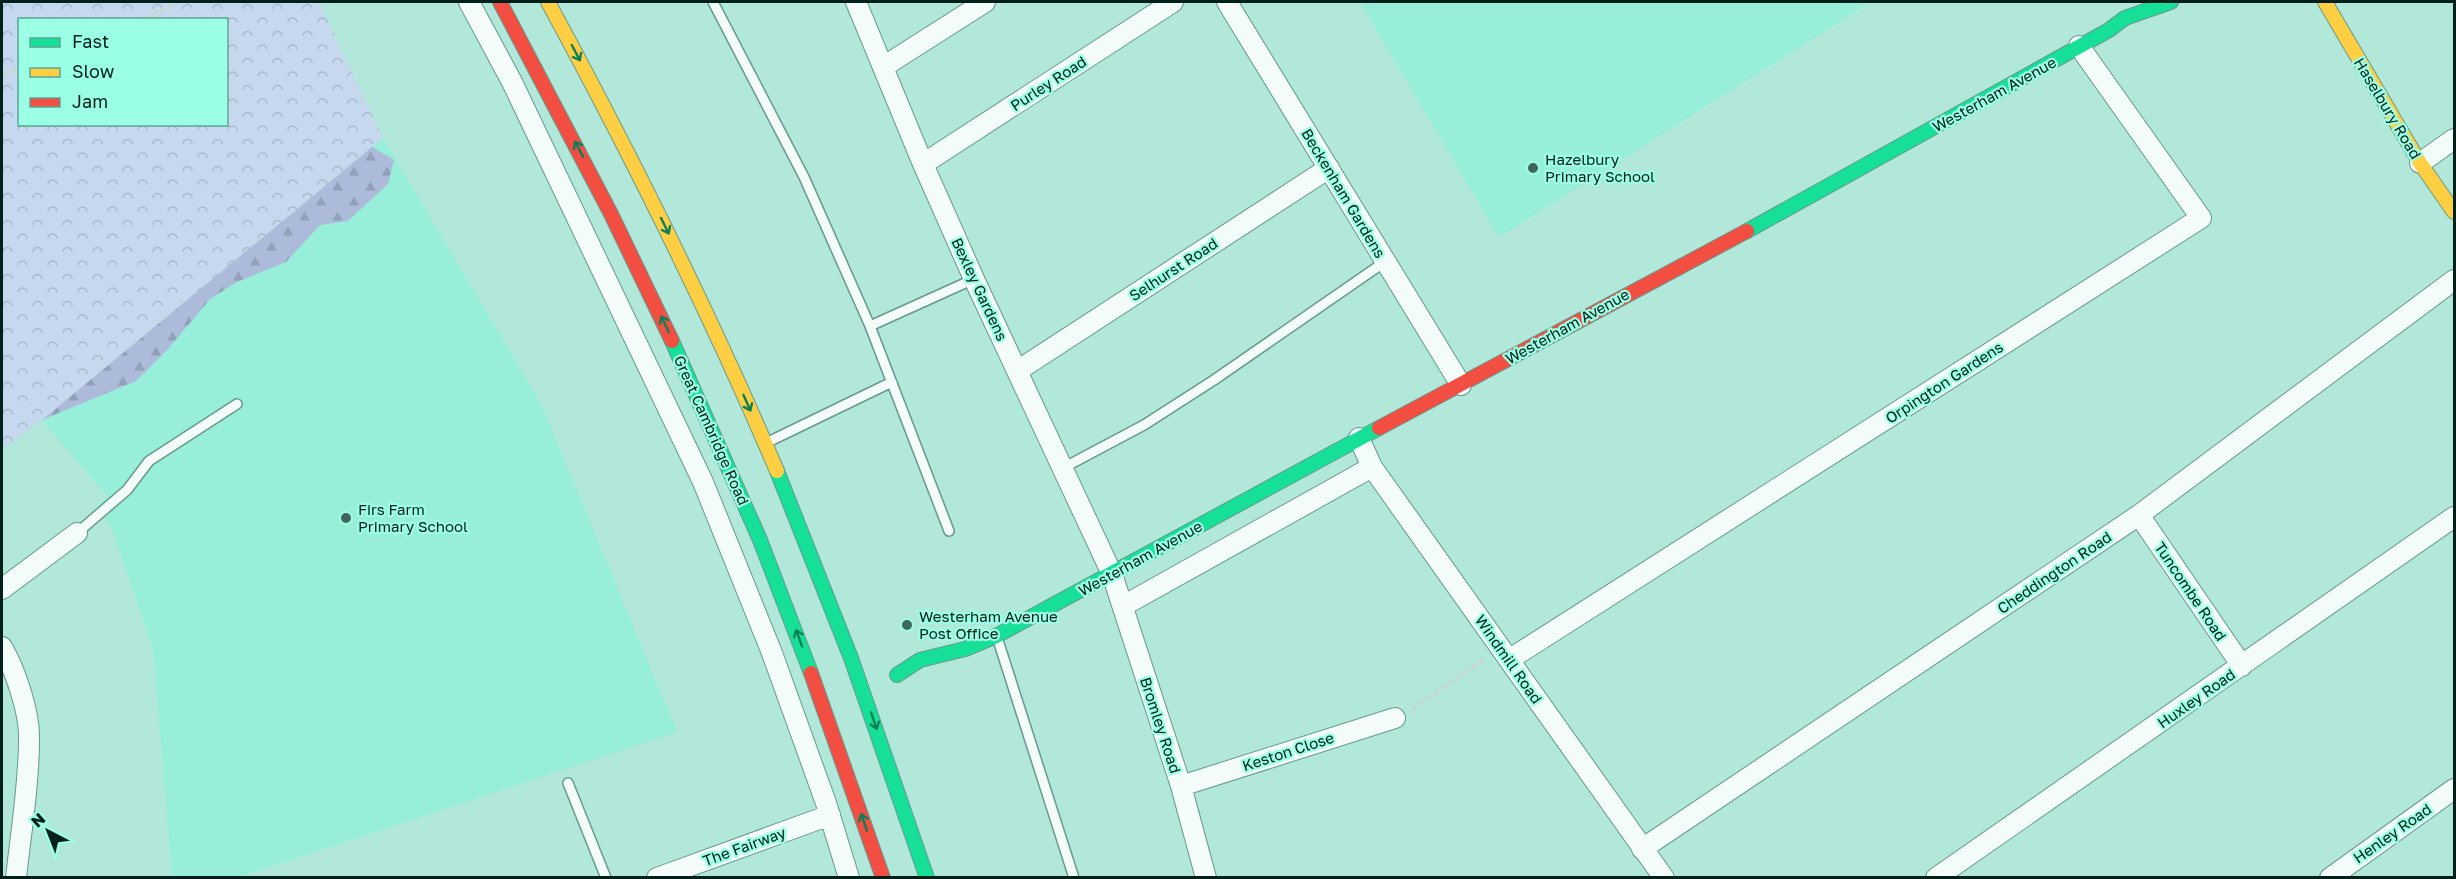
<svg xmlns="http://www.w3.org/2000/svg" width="2456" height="879" font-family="'Golos Text',sans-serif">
<defs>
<pattern id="forest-firs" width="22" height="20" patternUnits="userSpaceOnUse" patternTransform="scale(1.5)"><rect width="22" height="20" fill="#acbbd9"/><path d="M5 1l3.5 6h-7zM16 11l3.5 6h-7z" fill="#92a0ba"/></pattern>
<pattern id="park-crowns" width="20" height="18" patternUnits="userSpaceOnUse" patternTransform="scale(1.5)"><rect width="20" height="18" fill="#c5d8ed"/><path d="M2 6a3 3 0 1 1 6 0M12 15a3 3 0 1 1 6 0" fill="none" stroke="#a7b9cb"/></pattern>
</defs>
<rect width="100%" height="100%" fill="#b1e8da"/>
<path fill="#98efd9" d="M1360,2H1871L1499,237Z
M383,138L542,406L677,732L240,877H172L153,649L112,529L97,506L107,496L42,420Z"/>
<path fill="url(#forest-firs)" d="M369,145L394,160L388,184L348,221L320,225L286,262L237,282L210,299L169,348L136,381L42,420L2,449V430Z"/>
<path fill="url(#park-crowns)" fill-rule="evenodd" d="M2,2H319L383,138L42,420L2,449ZM20,20H226V124H20Z"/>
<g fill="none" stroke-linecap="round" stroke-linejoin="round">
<g stroke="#67998e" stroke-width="12">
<path id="lane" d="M713,2L804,177L870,326L949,531
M870,326L974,279
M770,441L892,382
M1063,468L1144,425L1214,380L1386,261
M77,533L127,490L149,461L237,404
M997,637L1074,878
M568,783L606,878"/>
</g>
<g stroke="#67998e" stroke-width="22">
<path id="street" d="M469,2L512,82L703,482L772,653L826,803L849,878
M856,2L923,164L974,279L1112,574L1181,786L1206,878
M1227,2L1461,385
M883,67L985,2
M2420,163L2454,139
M923,164L1173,2
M1017,371L1329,168
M1359,438L1372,467L1664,878
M2139,515L2242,666
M2,589L77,533
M1123,606L1372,467
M2,647C15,669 30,713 29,739C29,784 21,832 16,878
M1510,659L2201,218L2079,46
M1181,786L1395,718
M1642,849L2139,515L2454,280
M657,878L830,815
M1936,878L2454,517
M2330,878L2454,789"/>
</g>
<g stroke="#67998e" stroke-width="16">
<path id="fast" d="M1747,231L2109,30L2125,18L2171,2
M672,341L760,540L811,673
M777,471L851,658L927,878
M897,675L920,660L965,649L996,636L1379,428"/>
</g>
<g stroke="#67998e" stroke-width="16">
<path id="slow" d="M548,2C631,155 709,311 777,471
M2325,2L2420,163L2454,212"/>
</g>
<g stroke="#67998e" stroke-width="16">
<path id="jam" d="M500,2L611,214L672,341
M1379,428L1747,231
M811,673L883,878"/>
</g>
<path stroke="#c7d9d4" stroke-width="4" stroke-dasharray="6 3" stroke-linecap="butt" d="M144,20L176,2
M2,75L20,68
M1412,710L1484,659"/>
<use href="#lane" stroke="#f3fcf9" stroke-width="9"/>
<use href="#street" stroke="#f3fcf9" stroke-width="20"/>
<use href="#fast" stroke="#16e098" stroke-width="14"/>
<use href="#slow" stroke="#ffcf43" stroke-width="14"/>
<use href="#jam" stroke="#f24e42" stroke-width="14"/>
</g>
<defs><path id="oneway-shaft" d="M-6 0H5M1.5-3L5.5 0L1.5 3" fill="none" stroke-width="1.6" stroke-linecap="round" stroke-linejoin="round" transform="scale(1.5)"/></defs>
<g stroke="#0b8058">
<use href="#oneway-shaft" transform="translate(576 53) rotate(62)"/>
<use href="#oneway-shaft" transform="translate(579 149) rotate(-118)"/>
<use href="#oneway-shaft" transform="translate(665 226) rotate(64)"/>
<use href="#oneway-shaft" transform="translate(665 324) rotate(-115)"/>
<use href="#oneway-shaft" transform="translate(747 403) rotate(66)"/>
<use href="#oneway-shaft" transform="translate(799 638) rotate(-110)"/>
<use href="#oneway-shaft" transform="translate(874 721) rotate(71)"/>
<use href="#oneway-shaft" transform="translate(864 822) rotate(-109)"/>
</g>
<g fill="#3e665d" stroke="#9affe5" stroke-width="2">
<circle cx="1533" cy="168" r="6"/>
<circle cx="346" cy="518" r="6"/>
<circle cx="907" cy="625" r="6"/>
</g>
<g text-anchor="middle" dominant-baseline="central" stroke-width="4.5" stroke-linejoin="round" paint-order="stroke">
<g font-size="15" fill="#002019" stroke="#9affe5">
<text transform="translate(1048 83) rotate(-33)">Purley Road</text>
<text transform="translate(1994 94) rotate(-29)">Westerham Avenue</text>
<text transform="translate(2388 108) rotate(59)">Haselbury Road</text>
<text transform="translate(1344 193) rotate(59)">Beckenham Gardens</text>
<text transform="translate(1173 269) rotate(-33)">Selhurst Road</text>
<text transform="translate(980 289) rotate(65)">Bexley Gardens</text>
<text transform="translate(1567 326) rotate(-29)">Westerham Avenue</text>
<text transform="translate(1944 382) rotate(-33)">Orpington Gardens</text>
<text transform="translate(712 430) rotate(66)">Great Cambridge Road</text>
<text transform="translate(1140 558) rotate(-29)">Westerham Avenue</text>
<text transform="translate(2054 572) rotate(-34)">Cheddington Road</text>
<text transform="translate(2191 591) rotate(56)">Tuncombe Road</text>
<text transform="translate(1509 659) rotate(55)">Windmill Road</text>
<text transform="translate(2196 698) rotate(-35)">Huxley Road</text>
<text transform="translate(1161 725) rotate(72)">Bromley Road</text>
<text transform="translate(1288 751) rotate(-18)">Keston Close</text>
<text transform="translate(2392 833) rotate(-35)">Henley Road</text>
<text transform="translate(744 846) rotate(-20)">The Fairway</text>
</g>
<g font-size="15" fill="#002019" stroke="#9affe5" text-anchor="start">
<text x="1545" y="159">Hazelbury<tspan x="1545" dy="17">Primary School</tspan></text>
<text x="358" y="509">Firs Farm<tspan x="358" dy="17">Primary School</tspan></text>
<text x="919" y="616">Westerham Avenue<tspan x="919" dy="17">Post Office</tspan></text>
</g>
</g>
<rect width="2456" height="879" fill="none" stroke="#002019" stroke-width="6"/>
<rect x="18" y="18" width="210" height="108" fill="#9affe5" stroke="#5ca693" stroke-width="1.5"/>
<rect x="30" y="38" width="30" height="9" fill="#16e098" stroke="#5ca693" stroke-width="1.5"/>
<text x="72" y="48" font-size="18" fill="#002019">Fast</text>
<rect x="30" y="68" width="30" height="9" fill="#ffcf43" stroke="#5ca693" stroke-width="1.5"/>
<text x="72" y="78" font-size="18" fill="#002019">Slow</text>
<rect x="30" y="98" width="30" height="9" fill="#f24e42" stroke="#5ca693" stroke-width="1.5"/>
<text x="72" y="108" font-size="18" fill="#002019">Jam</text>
<g transform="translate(48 831) rotate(318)" stroke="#9affe5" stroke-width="4.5" paint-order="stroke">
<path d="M0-4.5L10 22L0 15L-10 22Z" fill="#002019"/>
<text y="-9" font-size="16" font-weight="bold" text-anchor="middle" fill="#002019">N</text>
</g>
</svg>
